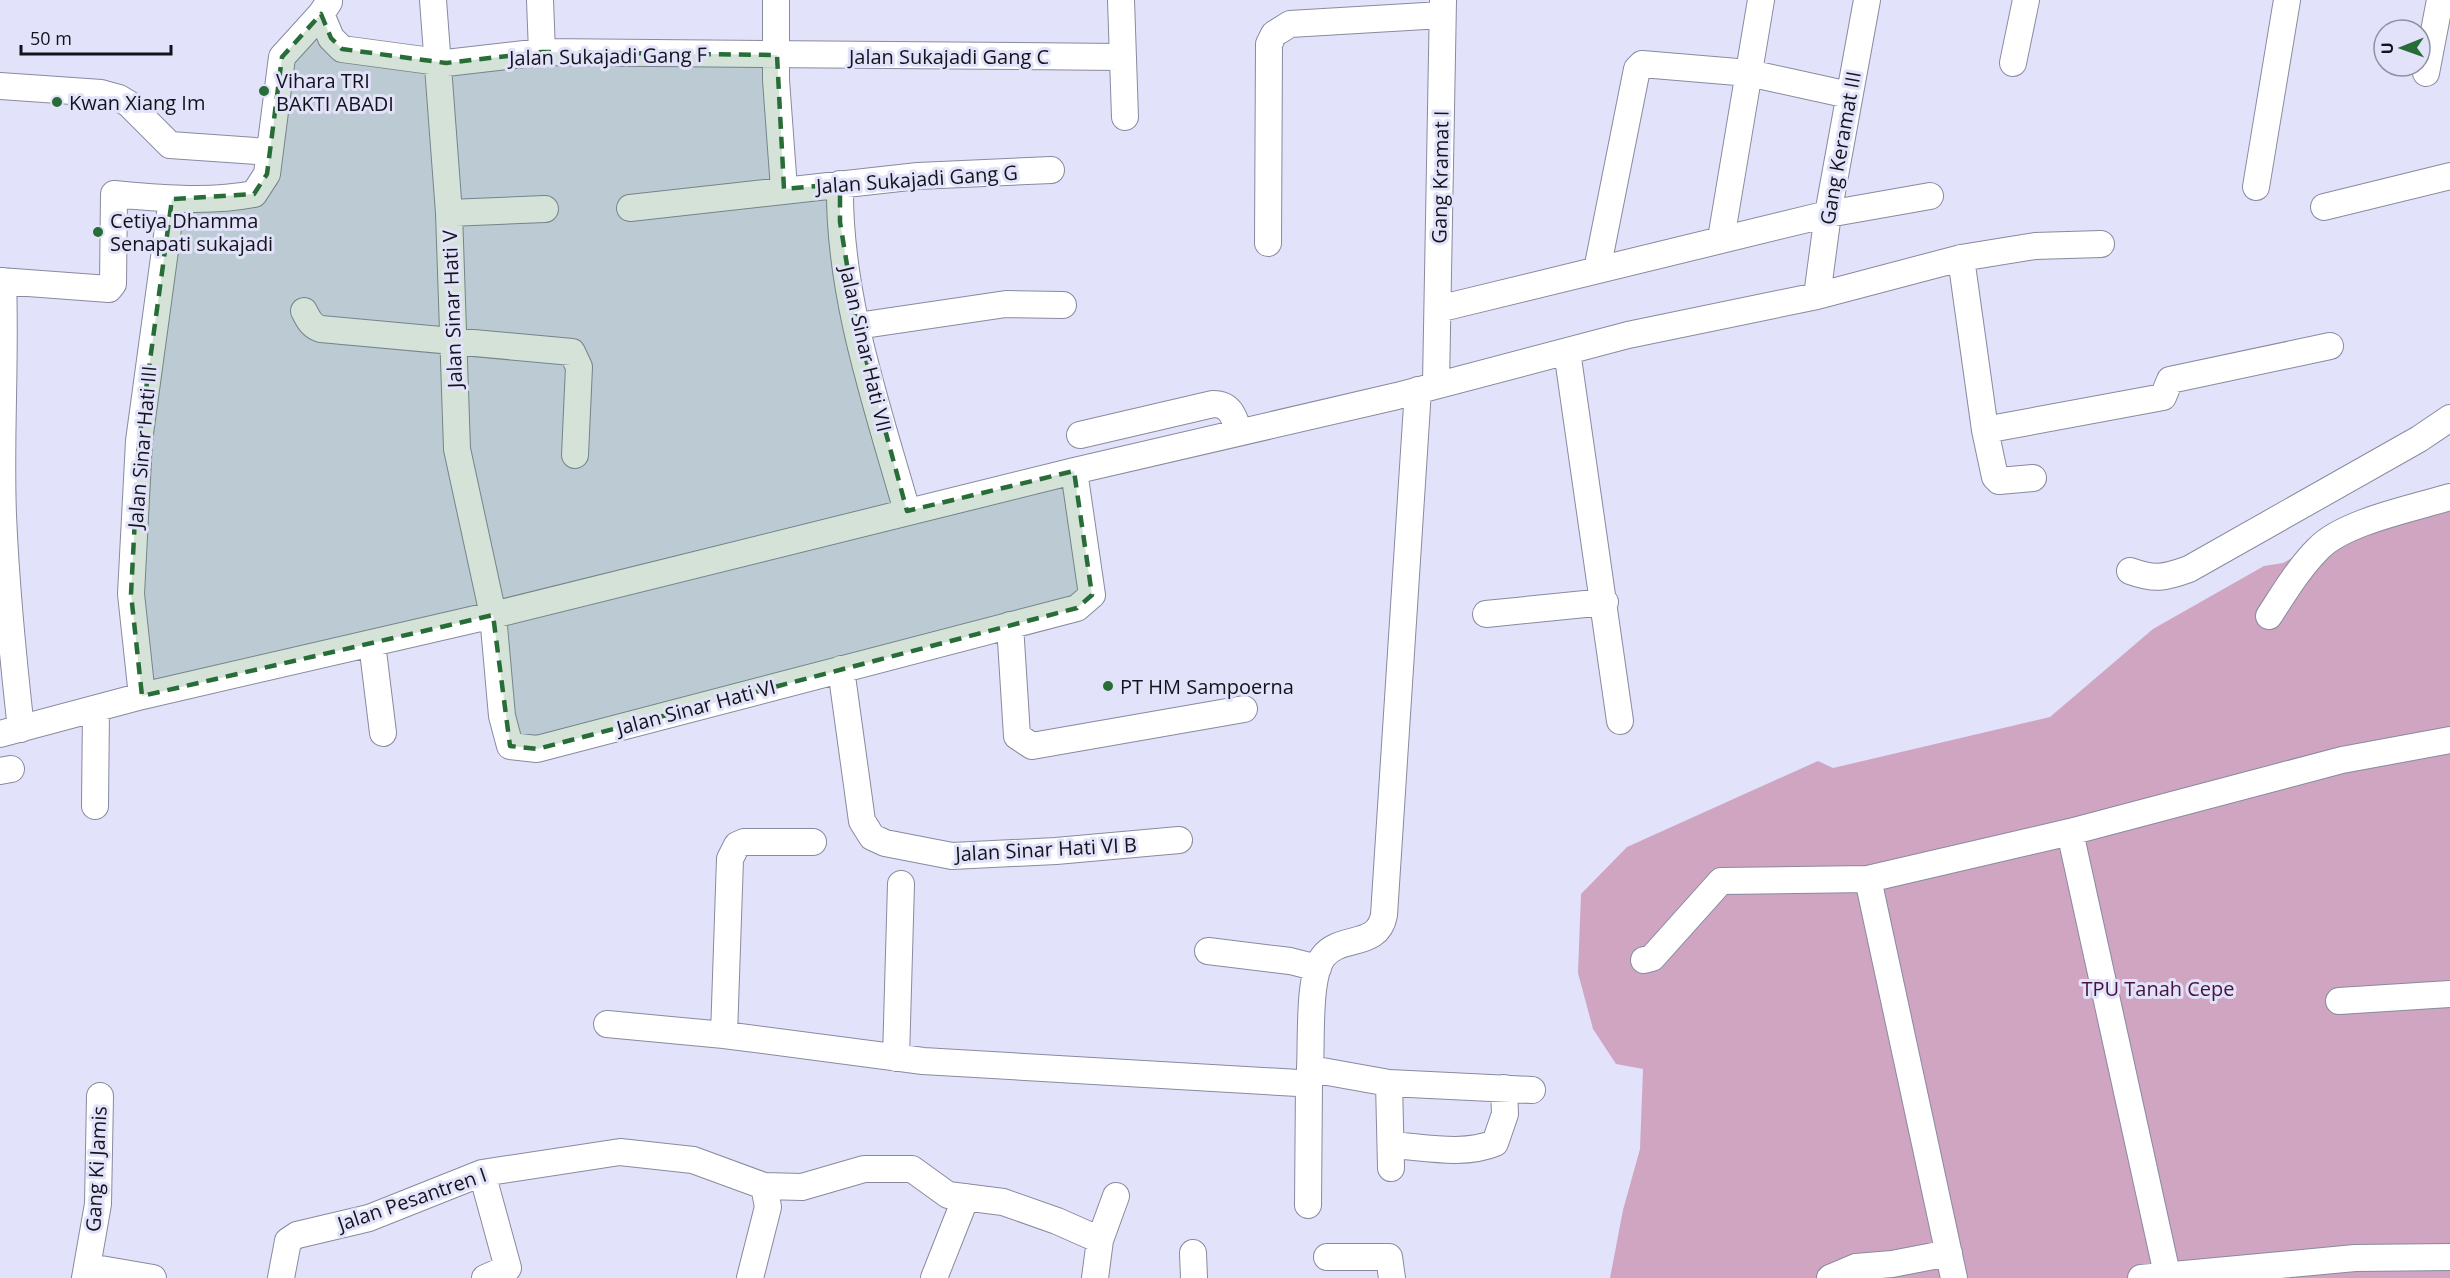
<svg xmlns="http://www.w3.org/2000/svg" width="2450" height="1278" font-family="'Open Sans',sans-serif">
<rect width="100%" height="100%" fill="#e2e3fa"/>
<path fill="#cfa5c2" d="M2450,485V1278H1610L1623,1210L1640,1149L1643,1069L1616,1064L1593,1029L1578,973L1581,894L1627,847L1818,761L1833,768L2050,717L2153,629L2264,566L2283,563L2368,516Z"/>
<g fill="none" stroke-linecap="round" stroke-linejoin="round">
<g stroke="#888a9f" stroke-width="28">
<path id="minor" d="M433,0L449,213L457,449L493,615L502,716L510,746L537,749L1077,608L1092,595L1074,471
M540,0L542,52
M776,0V80L784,189
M1121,0L1125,117
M321,14L331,38L342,49L446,63L542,52L1121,57
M2013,63L2026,0
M2426,73L2440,0
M0,86L101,93L119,98L129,104L170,145L269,152
M840,184C838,294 877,406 907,511
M2256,187L2287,0
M2324,207L2450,176
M630,208L918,176L1051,170
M449,213L545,209
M1721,239L1761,0
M1268,243L1269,44L1274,34L1290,24L1442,15
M1961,258L1985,430L1995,477L1999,481L2033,478
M1597,270L1637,69L1642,64L1749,73L1849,95
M0,281L109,289L113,284L114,194C160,198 208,203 254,194L267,174L282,57L321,14L329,2
M3,281C6,359 0,437 3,515C6,587 13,658 21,729
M1817,296L1828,214L1867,0
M1438,309L1828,214L1930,196
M304,311C309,320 311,326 321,329L572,352L579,367L575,455
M857,326L1006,304L1063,305
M1567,351L1620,721
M1436,384L1443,0
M1985,430L2163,397L2170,380L2330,346
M1080,435L1213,404C1231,404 1234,417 1239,432
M2130,571C2155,580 2164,578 2189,569L2419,439L2450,418
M1486,614L1605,602
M2269,616C2284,593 2299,568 2318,549C2343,522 2414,508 2450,497
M1010,625L1017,736L1032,746L1244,709
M372,643L383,733
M841,669L862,821L872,837L885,843L952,856L1056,851L1179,840
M142,696L131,594L139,441L172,199
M0,734L142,696L493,615L1074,471L1397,396L1628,335L1817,296L1961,258L2035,246L2101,244
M0,771L11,769
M95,806L96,709
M2070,832L2167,1274
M1868,879L2070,832L2342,760L2450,740
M1208,951L1290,961L1318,968
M1644,960L1652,958L1721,881L1868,879L1954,1278
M2339,1001L2450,994
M607,1024L724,1035L923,1061L1298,1083L1309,1082C1313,1052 1306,980 1323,957C1340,934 1378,949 1384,915L1418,390
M724,1035L730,859L737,845L744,842H813
M896,1058L901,884
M1311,1069L1389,1083L1532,1090
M1389,1083L1391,1168
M1391,1145C1424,1147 1464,1156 1495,1143L1505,1114L1504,1088
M482,1173L508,1268L485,1278
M764,1186L802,1187L864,1169H912L948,1195L1003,1202L1057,1221L1100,1240
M1308,1205L1309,1082
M1193,1253L1194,1278
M1327,1257H1389L1392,1278
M89,1267L153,1278
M85,1278L98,1204L100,1096
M281,1278L288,1241L297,1235L369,1218L482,1173L620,1152L693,1160L764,1186L768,1207L750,1278
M934,1278L966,1197
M1095,1278L1100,1240L1116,1196
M1830,1278L1856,1267L1892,1264L1949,1253
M2141,1278L2355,1258L2450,1257"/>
</g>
<use href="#minor" stroke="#fff" stroke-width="26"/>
</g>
<path fill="#286c37" fill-opacity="0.2" stroke="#286c37" stroke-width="4.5" stroke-dasharray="12 8" stroke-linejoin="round" d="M321,14L331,38L342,49L446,63L542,52L777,55L784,189L840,184V222L857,326L907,511L1074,471L1092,595L1077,608L537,749L510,746L493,615L142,696L131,594L139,441L172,199L254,194L267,174L282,57Z"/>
<g fill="#286c37" stroke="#e2e3fa" stroke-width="2">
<circle cx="264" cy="91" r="6"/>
<circle cx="57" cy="102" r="6"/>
<circle cx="98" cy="232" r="6"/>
<circle cx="1108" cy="686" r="6"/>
</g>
<g text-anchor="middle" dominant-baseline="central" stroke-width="6" stroke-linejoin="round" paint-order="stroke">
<g font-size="20" fill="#13131b" stroke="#e2e3fa">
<text transform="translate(608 56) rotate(-1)">Jalan Sukajadi Gang F</text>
<text x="949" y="56">Jalan Sukajadi Gang C</text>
<text transform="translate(1840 148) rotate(-80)">Gang Keramat III</text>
<text transform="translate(1440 177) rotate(-89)">Gang Kramat I</text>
<text transform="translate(917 179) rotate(-4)">Jalan Sukajadi Gang G</text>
<text transform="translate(452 309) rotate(-92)">Jalan Sinar Hati V</text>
<text transform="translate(866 349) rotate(77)">Jalan Sinar Hati VII</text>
<text transform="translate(142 447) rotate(-85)">Jalan Sinar Hati III</text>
<text transform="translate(696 707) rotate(-15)">Jalan Sinar Hati VI</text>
<text transform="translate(1046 849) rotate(-3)">Jalan Sinar Hati VI B</text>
<text transform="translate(96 1169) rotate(-87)">Gang Ki Jamis</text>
<text transform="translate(412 1199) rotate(-19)">Jalan Pesantren I</text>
</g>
<g font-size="20" fill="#13131b" stroke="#e2e3fa" text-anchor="start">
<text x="276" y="80">Vihara TRI<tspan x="276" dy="23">BAKTI ABADI</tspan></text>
<text x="69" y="102">Kwan Xiang Im</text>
<text x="110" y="220">Cetiya Dhamma<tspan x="110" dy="23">Senapati sukajadi</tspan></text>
<text x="1120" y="686">PT HM Sampoerna</text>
</g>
<g font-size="20" fill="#46133c" stroke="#e2e3fa">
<text x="2158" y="988">TPU Tanah Cepe</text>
</g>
</g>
<g transform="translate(2402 48) rotate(269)"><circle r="28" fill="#e2e3fa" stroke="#8f90a1" stroke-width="1.5"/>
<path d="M0-4.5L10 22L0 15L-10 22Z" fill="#286c37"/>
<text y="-9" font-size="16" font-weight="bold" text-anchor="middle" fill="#13131b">U</text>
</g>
<path d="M21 45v9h150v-9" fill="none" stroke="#13131b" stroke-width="3"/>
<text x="30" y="45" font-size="18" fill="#13131b" stroke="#e2e3fa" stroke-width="4.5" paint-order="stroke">50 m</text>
</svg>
